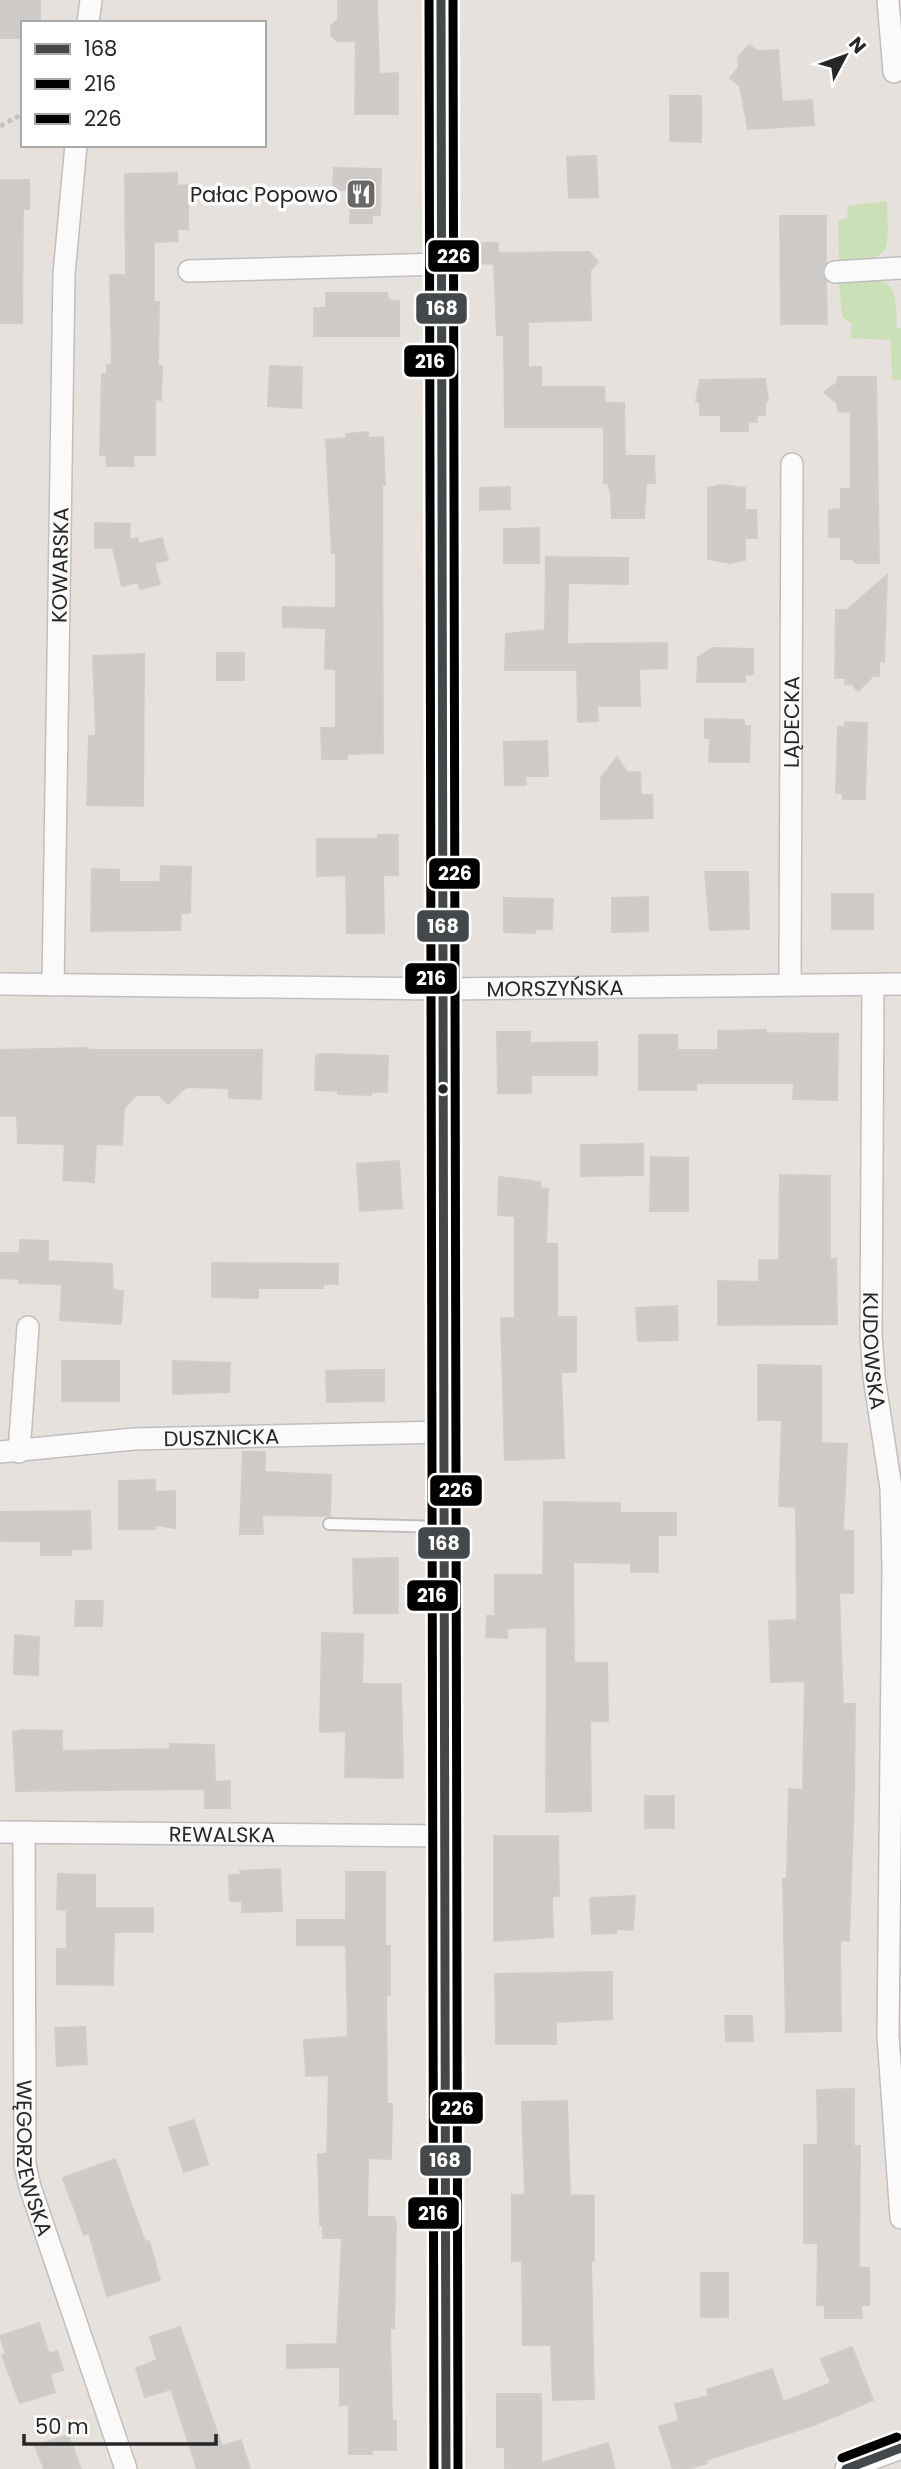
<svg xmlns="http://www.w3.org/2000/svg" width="901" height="2469" font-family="Poppins,sans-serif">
<rect width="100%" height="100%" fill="#e6e1dd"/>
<path fill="#cbe0b6" d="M887,201C888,255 895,258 839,262L838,220L847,219L848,206Z
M881,280C899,287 896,312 897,328H901V380H892L891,340L850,338L852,324L842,317L839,283Z"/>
<path fill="#cdcac7" stroke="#d0cdc9" stroke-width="2" d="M1,0H40V23H23V38H0Z
M338,0H377L379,74L398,73V114H355L356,41H337L331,35V26L338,20Z
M749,45L757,51L778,50L782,102L812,100L814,125L748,129L740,86L730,78L739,67L738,57Z
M670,96H701V142L670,141Z
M596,156L598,197L569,198L567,157Z
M334,168L381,169L380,215H372V223H350L351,190H333Z
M177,173V186L188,185V229H177L178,241L154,242V302H159L158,366H162L161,400L155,399V455H133L134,466H107L106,455H100L102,374H107V365H112L110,275H126L125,174Z
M0,180H29V209H23L22,323H0Z
M780,216H826V263L822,272L826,281L827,324H781Z
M479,243H498V253L589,252L598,262L590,271L591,320L528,322V367H541V387H604L605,403H624L625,456H654L655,483H646L644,518H612L611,496L608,483H604V427H505L504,335H497L494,264L478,263Z
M326,293H387L388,300L399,301V336H314V308H326Z
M270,366L302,367L301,408L268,406Z
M838,377H876L879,563H856L852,559H841V537H829V510L841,509V489H851V412L838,411L837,403L824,392L837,383Z
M765,379L768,400L765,403V415H757V422H748V431H721V415H700V403L696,401L700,380Z
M368,432V438L383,437L385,485H382L383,753L347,754V759H322L321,728H336V669H325L326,628L283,627V607L336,608V553H332L326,440L346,438V434Z
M721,485L745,488V510H756L757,538H745V560L730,563L708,559V488Z
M510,487V509L480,510V488Z
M95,523L130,524L129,540L137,538L139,544L162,538L168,560L154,563L160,584L140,589L138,582L122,586L113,548H95Z
M539,528V563H504V529Z
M546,557L628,558V584L568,583L567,644L667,643V668L639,669L640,706H597L598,721L578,722L577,670H505L506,634L545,630Z
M887,575L884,662L879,661V676H873L858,691L852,684H845L846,678H835L836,610H847Z
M713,648L753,649V674L745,675V682H697L698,657Z
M217,653H244V680H217Z
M144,654L143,806L87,805L89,736H96L93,656Z
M705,719L744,720V726H750L749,762H709L710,738H705Z
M845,722L867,723L865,799H843V793H836L838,727H845Z
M547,741L548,776H525L526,785H505L504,742Z
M617,757L627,772H640L641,795H652L653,818L601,819V778Z
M378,835H398V875H383L384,933H347L346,875L317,876V839H378Z
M161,866L191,867L190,913H181L180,930L91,931L92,869L119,870V882H160Z
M705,872H748L749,929L710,930Z
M832,894H873V929H832Z
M648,897V931L612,932V898Z
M504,898L553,899L552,929H535V933L504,932Z
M766,1030V1033L838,1034L837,1100L793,1099L794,1083H696V1090H639V1035H677V1050H718V1031Z
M497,1032H530V1043L597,1042V1075H531V1093H498Z
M88,1048V1050H262L261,1099L229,1098V1088L186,1087L168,1104L159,1095H136L124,1108L122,1145L96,1144L94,1182L63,1180L65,1144L18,1143L17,1116H0V1050Z
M327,1054L388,1056L387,1092H371V1095L338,1094V1091L315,1090L316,1055Z
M643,1144V1175L581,1176V1145Z
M651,1157L688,1158V1211H650Z
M399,1161L402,1208L360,1211L357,1164Z
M780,1175L830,1176V1259H836L837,1324L718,1325V1281L759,1282V1260H779Z
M499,1177L540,1182V1188L548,1189L546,1244H557V1317H576V1372H561L564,1458L505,1460L501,1318H515V1216L498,1215Z
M20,1240L48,1241V1261L112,1264L113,1290L123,1291L121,1324L60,1320L62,1284L19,1283V1279L0,1278V1253H20Z
M212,1263L338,1264V1284H323V1288H258V1298L212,1297Z
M677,1306L678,1340L638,1341L636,1308Z
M62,1361H119V1401H62Z
M173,1361L230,1363L229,1392L173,1394Z
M758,1365L821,1366V1443L847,1444L843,1531H853V1593H839L843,1704H855L854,1791L849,1941L840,1940L841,2031L786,2032L783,1879H787L789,1789L803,1790L805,1681L771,1682L769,1621L797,1620L796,1507L779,1506L782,1420H758Z
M356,1370H384V1401L327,1402L326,1371Z
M243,1452H265V1472L331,1475L330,1516L262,1515L263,1534H240Z
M155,1480V1492L175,1491V1528L155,1525V1529H119V1481Z
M544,1502L620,1503V1513H676V1535H658V1572H631V1563L573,1562L574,1663H607L608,1721H590L591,1811L546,1812L547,1627L507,1628V1638L486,1637L487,1616H495V1575H543Z
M90,1511L91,1549H71V1555H41V1541H0V1512Z
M398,1558V1613H354L353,1559Z
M76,1601H103L102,1626H75Z
M322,1633L363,1634L362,1684H401L403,1778L345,1777L346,1731L320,1732Z
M15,1635L39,1637L38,1675L14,1674Z
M22,1730L62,1731V1751L170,1749V1744L214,1745L215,1782L230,1781V1808H205V1789L16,1791L13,1732Z
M645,1796H674V1828H645Z
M494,1836H558L559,1896H552L553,1937L494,1941Z
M280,1869L282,1911L242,1912V1901H230L229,1875H241L240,1871Z
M346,1872H385V1946H390V1995H386L387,2104H392L391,2159L368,2158L367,2217H394L396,2223L394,2328H390L392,2421H396V2450H372V2454H349V2405H340V2367L287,2368V2345L337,2344L342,2238H323V2225H320L318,2154H327L329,2075L306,2076L304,2040L348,2037L346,1945H297V1920H346Z
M58,1874L95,1875V1908H153V1932H114L113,1985L57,1984V1949H67V1910L57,1909Z
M635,1896L633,1930L616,1929V1933L592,1934L590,1898Z
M612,1972V2019L556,2022V2044H496L495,1974Z
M725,2016H752L753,2041H726Z
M85,2027L87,2064L57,2066L55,2028Z
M854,2089V2146H860L859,2268H869V2305H861L862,2318H825V2305H817L818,2243H804V2145H818L817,2090Z
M567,2101L570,2195L594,2196V2261H591L594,2399L553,2400L551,2345H523L522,2261H512V2195H525L522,2102Z
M194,2120L208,2164L184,2172L169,2128Z
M115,2159L145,2242L149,2241L160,2280L107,2296L89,2233L84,2235L63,2178Z
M701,2273H728V2317H701Z
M39,2323L49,2354L57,2351L63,2370L50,2374L55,2392L20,2403L2,2355L6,2354L0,2336Z
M180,2327L222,2446L241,2440L250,2469H197L171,2389L145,2397L136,2368L157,2360L150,2337Z
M852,2347L873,2400L814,2425L706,2460L707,2463L687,2469H673L659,2427L679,2421L675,2404L709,2396L707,2390L772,2369L783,2402L831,2383L821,2359Z
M497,2394H541V2463L608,2443L615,2469H505V2447H497Z
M68,2435L81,2469H44L35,2446Z"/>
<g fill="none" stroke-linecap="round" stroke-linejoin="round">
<g stroke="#c0bebe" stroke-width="14">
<path id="service" d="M329,1524L444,1527"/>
</g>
<g stroke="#c0bebe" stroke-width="24">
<g id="minor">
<path d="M441,0L446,2469"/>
<path d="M888,0L894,72"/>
<path d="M88,23L91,0"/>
<path d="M189,271L442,264"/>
<path d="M835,272L901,268"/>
<path id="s1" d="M790,983L792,464"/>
<path id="s2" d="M0,984L443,989L901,984"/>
<path id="s3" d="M53,985L64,274L76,145"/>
<path id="s4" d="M873,985L871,1335L874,1377L891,1488L893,1568L888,2036L901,2218"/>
<path id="s5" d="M0,1452L134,1439L444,1432"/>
<path d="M19,1452L28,1327"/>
<path id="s6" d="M0,1832L445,1836"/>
<path id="s7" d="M24,1832L25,2165L30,2187L126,2469"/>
<path d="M846,2469L901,2448"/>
</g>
</g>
<path stroke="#c2c2c2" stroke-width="4.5" stroke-dasharray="5 3.5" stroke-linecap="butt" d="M0,126L23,114"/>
<use href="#service" stroke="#fbfafa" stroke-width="10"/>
<use href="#minor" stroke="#fbfafa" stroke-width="21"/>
<g stroke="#fff" stroke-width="14">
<path id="bus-1" d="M441,0L446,2469
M846,2469L901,2448"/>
</g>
<g stroke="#fff" stroke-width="14">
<path id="bus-2" d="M429,0L434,2469"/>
</g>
<g stroke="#fff" stroke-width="14">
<path id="bus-3" d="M453,0L458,2469
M842,2458L897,2437"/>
</g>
<use href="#bus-1" stroke="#45484a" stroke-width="9"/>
<use href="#bus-2" stroke="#000" stroke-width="9"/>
<use href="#bus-3" stroke="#000" stroke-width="9"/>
</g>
<defs>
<g id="restaurant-square" transform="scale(1.575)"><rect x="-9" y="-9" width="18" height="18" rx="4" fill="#6a6867" stroke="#fff"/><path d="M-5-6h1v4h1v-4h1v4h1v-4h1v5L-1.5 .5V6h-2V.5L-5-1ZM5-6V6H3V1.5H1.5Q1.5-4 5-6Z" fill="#fff"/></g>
</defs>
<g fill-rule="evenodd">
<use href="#restaurant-square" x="361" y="194"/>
</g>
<circle fill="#272727" stroke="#fff" stroke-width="2.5" cx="443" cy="1089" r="6"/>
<g text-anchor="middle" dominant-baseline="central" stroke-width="7" stroke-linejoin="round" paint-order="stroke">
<g font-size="21" fill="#272727" stroke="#fff" text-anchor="end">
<text x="338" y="194">Pałac Popowo</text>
</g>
<g font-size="21" fill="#272727" stroke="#fff">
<text stroke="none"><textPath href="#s3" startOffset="420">KOWARSKA</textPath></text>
<text stroke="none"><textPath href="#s1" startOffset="261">LĄDECKA</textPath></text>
<text stroke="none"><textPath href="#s2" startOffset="555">MORSZYŃSKA</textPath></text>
<text stroke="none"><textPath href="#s4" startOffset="366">KUDOWSKA</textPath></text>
<text stroke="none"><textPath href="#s5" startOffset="222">DUSZNICKA</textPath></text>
<text stroke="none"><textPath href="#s6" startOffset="222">REWALSKA</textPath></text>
<text stroke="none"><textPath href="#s7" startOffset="327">WĘGORZEWSKA</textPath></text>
</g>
</g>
<g stroke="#fff" stroke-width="2.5">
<rect x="427" y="239" width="53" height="34" rx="7" fill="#000"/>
<rect x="415" y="292" width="53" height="33" rx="7" fill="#45484a"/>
<rect x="403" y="344" width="53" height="34" rx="7" fill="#000"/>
<rect x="428" y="857" width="53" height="33" rx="7" fill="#000"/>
<rect x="416" y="909" width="54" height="34" rx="7" fill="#45484a"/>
<rect x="404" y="962" width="54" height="33" rx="7" fill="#000"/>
<rect x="429" y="1474" width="54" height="33" rx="7" fill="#000"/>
<rect x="417" y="1526" width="54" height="34" rx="7" fill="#45484a"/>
<rect x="406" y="1579" width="53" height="33" rx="7" fill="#000"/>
<rect x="431" y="2091" width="53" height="34" rx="7" fill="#000"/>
<rect x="419" y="2144" width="53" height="33" rx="7" fill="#45484a"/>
<rect x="407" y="2196" width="53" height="34" rx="7" fill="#000"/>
</g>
<g font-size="19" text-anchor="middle" font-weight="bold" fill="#fff">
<text x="454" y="263">226</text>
<text x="442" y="315">168</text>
<text x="430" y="368">216</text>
<text x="455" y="880">226</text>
<text x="443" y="933">168</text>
<text x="431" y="985">216</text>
<text x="456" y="1497">226</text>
<text x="444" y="1550">168</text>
<text x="432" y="1602">216</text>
<text x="457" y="2115">226</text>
<text x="445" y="2167">168</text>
<text x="433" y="2220">216</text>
</g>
<rect x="21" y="21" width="245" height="126" fill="#ffffff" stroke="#a9a9a9" stroke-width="2"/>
<rect x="35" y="44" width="35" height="10" fill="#45484a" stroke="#a9a9a9" stroke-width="2"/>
<text x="84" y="56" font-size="21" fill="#272727">168</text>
<rect x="35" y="79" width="35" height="10" fill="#000000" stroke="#a9a9a9" stroke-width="2"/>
<text x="84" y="91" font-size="21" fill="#272727">216</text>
<rect x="35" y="114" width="35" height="10" fill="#000000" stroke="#a9a9a9" stroke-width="2"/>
<text x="84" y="126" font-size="21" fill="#272727">226</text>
<g transform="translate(845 56) rotate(49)" stroke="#ffffff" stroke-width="5" paint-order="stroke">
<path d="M0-5L12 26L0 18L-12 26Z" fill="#272727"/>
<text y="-10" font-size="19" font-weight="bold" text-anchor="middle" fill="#272727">N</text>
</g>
<path d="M24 2434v10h192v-10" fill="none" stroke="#272727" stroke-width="3.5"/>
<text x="35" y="2434" font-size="21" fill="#272727" stroke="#ffffff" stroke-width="5" paint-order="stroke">50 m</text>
</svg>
